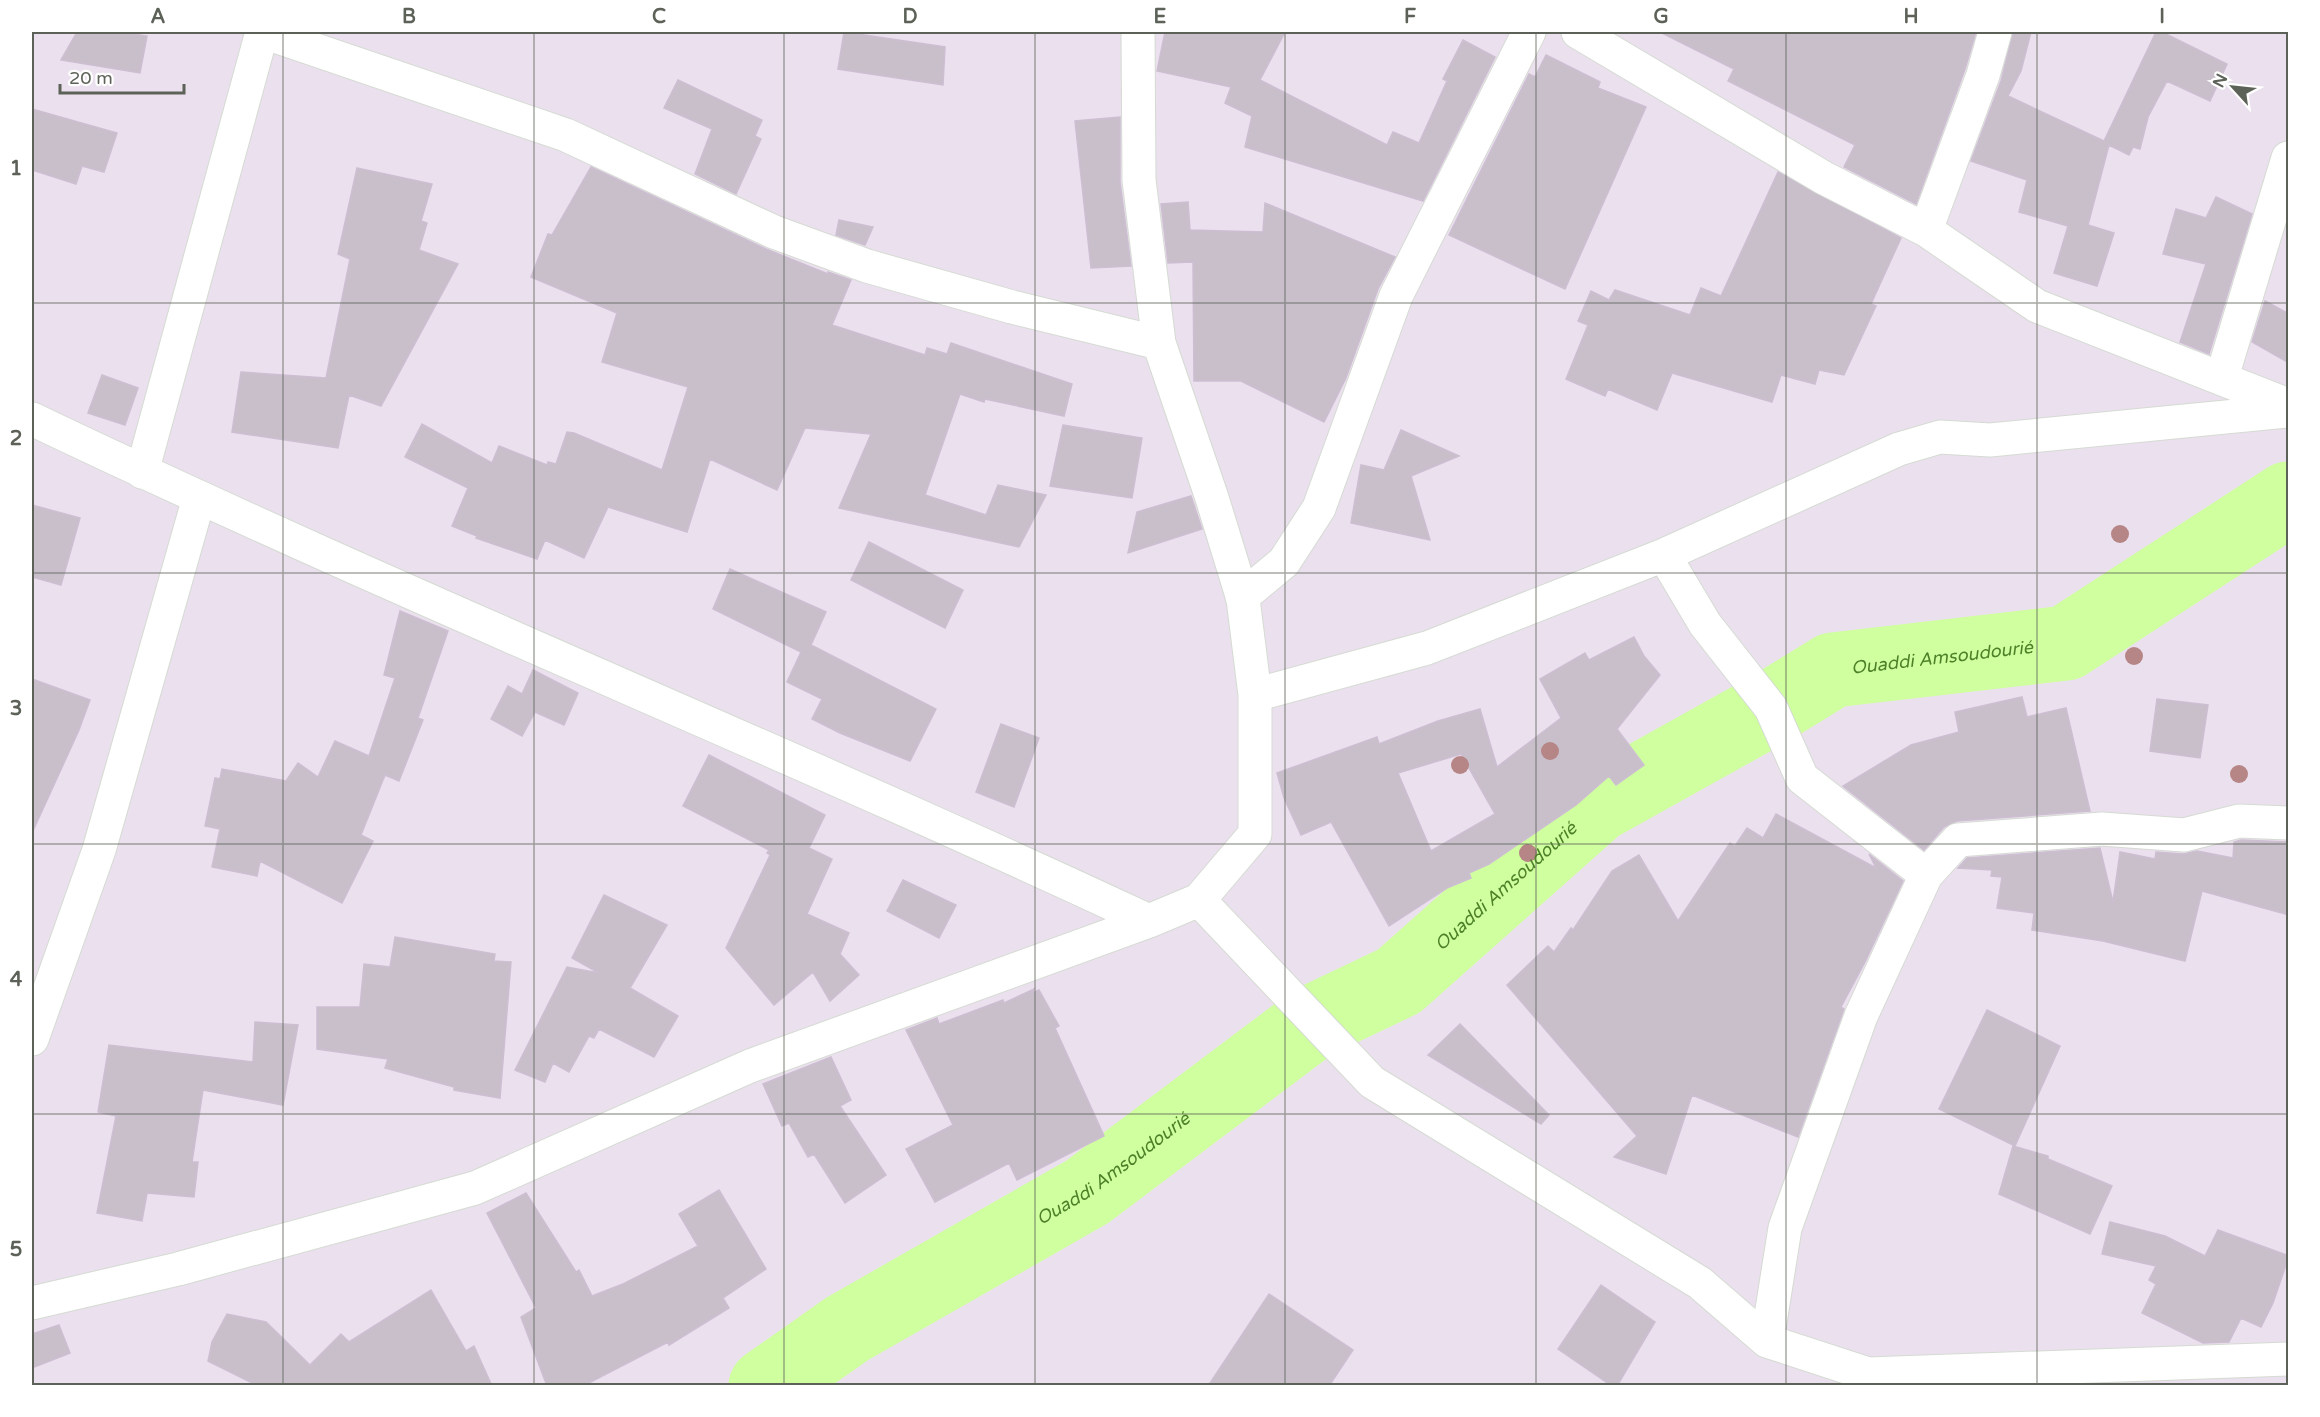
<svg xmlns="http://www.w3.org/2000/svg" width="2320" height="1417" font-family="'Varela Round',sans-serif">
<rect width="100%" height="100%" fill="#ebe0ed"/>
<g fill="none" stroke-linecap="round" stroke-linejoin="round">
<path stroke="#cfff9e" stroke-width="75" id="s1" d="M766,1386L847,1329L1087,1192L1313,1022L1399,981L1597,805L1771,708L1833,670L2066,643L2288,499"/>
</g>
<path fill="#c8bfcb" stroke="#cdbed2" stroke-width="1.5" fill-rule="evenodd" d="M77,32H121L147,36L140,73L61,60Z
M844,32L945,47L943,85L838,69Z
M1165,32H1285L1260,80L1387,145L1393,132L1419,143L1447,81L1443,79L1463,40L1495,57L1423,201L1245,147L1252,116L1225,103L1231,87L1157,71Z
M1660,32H1976L1965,69L1916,204L1844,167L1855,145L1728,81L1734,69Z
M2013,32H2031L2021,71L2008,96L2104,141L2156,32H2162L2227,64L2210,101L2167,81L2148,117L2140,149L2133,147L2129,155L2109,145L2088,225L2114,233L2097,286L2054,273L2068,226L2019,212L2027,180L1971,161L2001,81Z
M1546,55L1600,82L1598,88L1646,107L1565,289L1449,235L1529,74L1535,77Z
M678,80L762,120L755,136L761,139L736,194L695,174L712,129L664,108Z
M32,109L117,133L104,172L82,166L76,184L32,170Z
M1120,117V182L1131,266L1091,268L1075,121Z
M591,167L766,249L828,274V272L851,280L832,325L925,355L927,348L947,354L951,343L1072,384L1064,416L985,399L984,402L960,394L925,495L986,515L998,485L1046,495L1019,547L839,508L871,434L805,428L777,490L710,459L687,532L608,507L584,558L545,540L537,559L476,538L477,536L452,526L468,488L405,457L422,424L492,463L499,446L547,465L548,462L556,464L567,432L574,433L662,470L688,387L602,362L617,313L531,277L548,234L552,235Z
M357,168L432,184L421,221L427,223L419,250L458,264L381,406L349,395L338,448L232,432L241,372L326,378L350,259L338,254Z
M1778,172L1901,238L1871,304L1876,306L1844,375L1819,370L1815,384L1781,375L1772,402L1672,373L1657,410L1608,389L1605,396L1566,379L1588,325L1578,321L1591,291L1609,300L1615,290L1690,315L1701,288L1721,296Z
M2216,197L2252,214L2209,354L2180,342L2206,264L2163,254L2176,209L2206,218Z
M1188,202L1190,230L1263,232L1265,203L1395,257L1378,289L1346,378L1324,422L1241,381H1194L1193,262L1168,263L1161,204Z
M839,220L873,227L865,245L836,235Z
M2265,301L2289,314V363L2252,342Z
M102,375L138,388L125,425L88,413Z
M1063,425L1142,438L1132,498L1050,486Z
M1401,430L1459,456L1411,476L1430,540L1351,523L1361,465L1384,470Z
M1191,496L1202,529L1128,553L1137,512Z
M32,505L80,518L61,585L32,577Z
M869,542L963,590L945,628L851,580Z
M730,569L826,612L811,645L936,709L910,761L840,733L812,719L822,699L787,682L801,652L713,609Z
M400,611L448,631L418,718L423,720L399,781L385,775L361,835L373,841L342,903L260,861L257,876L212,867L220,829L205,826L215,778L220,779L222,769L286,781L298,763L318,777L335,741L369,756L395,678L384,675Z
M1634,637L1644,656L1660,675L1617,729L1644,765L1616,785L1609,776L1576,805L1489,864L1469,873L1471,878L1447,888L1389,926L1331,822L1301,835L1284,798L1277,773L1377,737L1379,744L1438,721L1480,709L1497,767L1561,718L1540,679L1585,653L1589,660ZM1461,754L1495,814L1431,851L1398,773Z
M533,670L578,693L564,725L535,712L522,736L491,719L508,686L522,694Z
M32,679L90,700L79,730L32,833Z
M2022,697L2027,717L2066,708L2090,811L1957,821L1944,827L1924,850L1843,786L1911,745L1959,732L1955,712Z
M2157,699L2208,705L2200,758L2150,751Z
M1001,724L1039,738L1014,807L976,792Z
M709,755L825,815L809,848L832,859L807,914L849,933L840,954L859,975L830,1001L813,972L774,1005L726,948L770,855L767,853L769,850L683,806Z
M1776,814L1876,868L1869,854L1903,881L1865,962L1841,1007L1844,1009L1798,1137L1692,1095L1666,1174L1614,1157L1637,1136L1507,985L1548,946L1554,952L1571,928L1573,930L1612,871L1639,855L1678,921L1730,843L1735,846L1747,828L1763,838Z
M2241,840L2289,842V915L2202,891L2185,961L2103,941L2032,930L2034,913L1997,908L2002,877L1991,876L1992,870L1958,868L1967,858L2100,848L2113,902L2120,852L2155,859L2156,852L2183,854L2197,851L2233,858L2234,842Z
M903,880L956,905L939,938L887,911Z
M604,895L667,925L630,988L678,1016L654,1057L599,1029L594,1038L589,1036L569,1072L553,1063L545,1082L515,1070L567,967L599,973L572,958Z
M395,937L495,954L494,961L511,962L500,1098L454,1090V1087L385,1068L388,1059L317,1049V1007H360L364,964L390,967Z
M1034,989L1032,993L1039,990L1059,1026L1055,1028L1104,1136L1017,1180L1009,1163L935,1202L906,1149L953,1125L906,1030L937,1018L939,1024L1003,1000L1004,1003Z
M1987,1010L2060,1046L2015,1146L1939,1109Z
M255,1022L298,1025L283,1105L203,1090L192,1162H198L194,1197L147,1193L142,1221L97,1213L116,1116L98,1112L109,1045L253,1062Z
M1460,1024L1549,1115L1541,1124L1428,1055Z
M831,1057L851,1100L840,1106L886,1175L845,1203L814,1154L808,1157L789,1123L782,1126L763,1084Z
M2013,1146L2048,1156V1159L2112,1186L2090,1234L1999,1194Z
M719,1190L766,1269L723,1298L729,1308L669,1345L668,1342L583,1386H547L521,1317L536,1308L487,1213L526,1193L576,1272L579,1270L592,1296L623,1284L698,1246L679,1214Z
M2110,1222L2165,1236L2205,1256L2218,1230L2289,1256L2273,1303L2261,1327L2241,1318L2229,1342L2203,1343L2142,1313L2156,1284L2149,1280L2156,1266L2102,1254Z
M1601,1285L1655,1322L1617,1386H1612L1558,1349Z
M431,1290L466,1351L474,1346L492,1386H258L208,1361L212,1342L227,1314L266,1322L310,1365L341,1334L349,1342Z
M1269,1294L1353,1350L1329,1386H1208Z
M59,1325L70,1353L32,1368V1334Z"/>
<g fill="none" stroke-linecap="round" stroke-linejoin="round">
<g stroke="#d5dbd3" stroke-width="35">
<path id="minor" d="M263,32L566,135L774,232L867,266L1012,307L1159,343
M1578,32L1824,178L1926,230L2037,306L2288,405
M1926,230L1983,75L1995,32
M2222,377L2288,158
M32,419C400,595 779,748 1149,921L1199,900L1255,834V695L1243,599L1212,498L1159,343L1139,180L1138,32
M142,472L262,32
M1664,555L1705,624L1771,708L1802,778L1926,875
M1242,597L1284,562L1319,508L1396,296L1529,32
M1255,695L1427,648L1664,555L1899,449L1940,437L1990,440L2288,411
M1199,900L1372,1082L1700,1283L1767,1341L1868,1374L2288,1359
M32,1039L99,850L199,498
M32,1303L178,1269L475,1188L750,1066L1149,921
M1767,1341L1785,1228L1861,1016L1926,875L1958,840L2102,829L2184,835L2239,821L2288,823"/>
</g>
<use href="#minor" stroke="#fff" stroke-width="33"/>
</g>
<g fill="#b68585">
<circle cx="2120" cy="534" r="9"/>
<circle cx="2134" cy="656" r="9"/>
<circle cx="1550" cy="751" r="9"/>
<circle cx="1460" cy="765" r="9"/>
<circle cx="2239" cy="774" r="9"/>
<circle cx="1528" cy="853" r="9"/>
</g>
<path fill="none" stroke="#5d6259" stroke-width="1.5" stroke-opacity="0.55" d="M283,32V1386M534,32V1386M784,32V1386M1035,32V1386M1285,32V1386M1536,32V1386M1786,32V1386M2037,32V1386M32,303H2288M32,573H2288M32,844H2288M32,1114H2288"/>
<g text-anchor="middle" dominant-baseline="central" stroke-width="4.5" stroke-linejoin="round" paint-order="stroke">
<g font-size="18" font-style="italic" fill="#4e8029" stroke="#fff">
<text stroke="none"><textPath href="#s1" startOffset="1400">Ouaddi Amsoudourié</textPath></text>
<text stroke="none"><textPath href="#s1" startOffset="896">Ouaddi Amsoudourié</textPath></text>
<text stroke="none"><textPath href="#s1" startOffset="410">Ouaddi Amsoudourié</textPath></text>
</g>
</g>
<rect width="2320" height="1417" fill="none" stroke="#ffffff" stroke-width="66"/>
<g transform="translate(2233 87) rotate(297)" stroke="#ffffff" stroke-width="4.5" paint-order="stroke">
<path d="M0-4.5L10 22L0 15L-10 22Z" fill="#5d6259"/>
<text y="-9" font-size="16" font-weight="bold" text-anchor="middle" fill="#5d6259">N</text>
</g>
<path d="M60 84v9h124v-9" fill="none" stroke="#5d6259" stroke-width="3"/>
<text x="69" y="84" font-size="18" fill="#5d6259" stroke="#ffffff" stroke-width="4.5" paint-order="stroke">20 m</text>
<rect x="33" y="33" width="2254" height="1351" fill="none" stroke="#5d6259" stroke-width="2"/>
<g font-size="20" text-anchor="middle" font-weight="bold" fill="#5d6259">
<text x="158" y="23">A</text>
<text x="409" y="23">B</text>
<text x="659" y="23">C</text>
<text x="910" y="23">D</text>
<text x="1160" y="23">E</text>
<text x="1410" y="23">F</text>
<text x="1661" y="23">G</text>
<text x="1911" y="23">H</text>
<text x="2162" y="23">I</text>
<text x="16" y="175">1</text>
<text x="16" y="445">2</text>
<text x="16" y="715">3</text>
<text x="16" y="986">4</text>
<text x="16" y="1256">5</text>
</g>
</svg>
